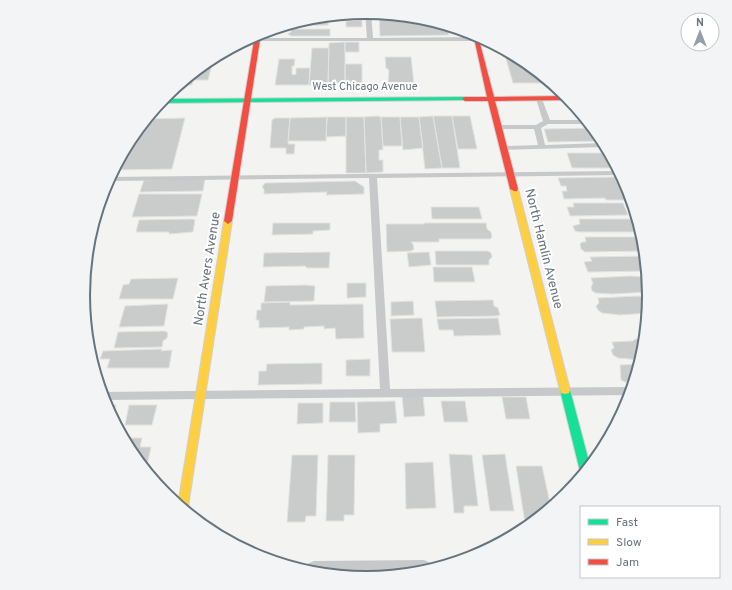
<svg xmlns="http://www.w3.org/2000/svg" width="732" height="590" font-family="Overpass,sans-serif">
<rect width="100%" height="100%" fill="#f3f3f1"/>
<path fill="#cacbcb" stroke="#e2e2e1" d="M361,13V16H346V14Z
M379,13L421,17L447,25L449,35L380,36Z
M308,18H329L328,25L303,26L290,24Z
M362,20V27H346V21Z
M291,29H330V36H291L288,34L291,32Z
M345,42V85H328L329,43Z
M345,42H359V52H345Z
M312,48H329L328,85H309Z
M504,52H508L523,60L552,83H513Z
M214,57L208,80H193L195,71Z
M385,57H411L414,84H388L389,70L386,68Z
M279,59H295L294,66H292V74L293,75L296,74V68H310L309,85H275Z
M345,64H362V85H345Z
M195,71L192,85H178Z
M378,116L381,117L383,150H379V160H383V172L366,173L364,117Z
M433,116H452L460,168H442Z
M433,116L442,168L425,169L419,117Z
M452,116H470L477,149H458Z
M327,117H346V136L326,137Z
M327,117L326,141H288L290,118Z
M346,117H364L366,173H346Z
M381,117H400L402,146H383Z
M400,117H419L423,148L403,150Z
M185,118L172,169L113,170L131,138L146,119Z
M275,118H290L288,144H295L294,154H286V148H270L272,120Z
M594,128L603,141L548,142L544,129Z
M567,153H609L617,168H572Z
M615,177L625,200H606L605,198L564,199L562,191H567L566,186H561L558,178Z
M205,179L203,191L140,192L144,180Z
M355,181L364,187V194L326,195L327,192L264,194V189L262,187L265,183Z
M139,194H202L197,216L132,217Z
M573,203H623L628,215L570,216L567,207H574Z
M431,207H479L482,219H432Z
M192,219L195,220L193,232L169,234V232H136L139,220Z
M579,219H634L639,232H579L575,231L573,226L580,224Z
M273,223H330V230L313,231V234L272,235Z
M424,223H486L487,229L491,232L492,237L490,239H439V242H411L413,244L414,249L411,251L387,252L386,224H424Z
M585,237H640L645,251L585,252L581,249L580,244L582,242H586Z
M435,251H488L491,253L492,257L489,260V265H436Z
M330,252L329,268H307L305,266L263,267L264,253Z
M429,252L431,265L409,267L407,253Z
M645,256L647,271L588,272L584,262L592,261L590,257Z
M433,267H472L475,282H434Z
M630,276L647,277L649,292L612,294L596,293L592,291L591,286L593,284L591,278Z
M178,278L173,299H119L123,285L129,284L131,279Z
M347,283H366V297L347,298Z
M305,285L315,286L314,301L264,302L266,286Z
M638,296L649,298L647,313L620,315L602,313L598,310L596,306L599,303L598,298Z
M493,300L494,306L498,308L500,315L496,316L437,317L435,301Z
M413,301L414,315L391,316V302Z
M290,302V305L363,304L364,338L336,339L335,328L324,329V326L304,327V329L289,330V327L259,328V320H256L257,310H261V303Z
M168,304L164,326L119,327L125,306Z
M422,318L425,352H392L390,319Z
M498,318L501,335L454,336L453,330H439L437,319Z
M165,331L168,333L167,338L163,341L162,347L114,348L118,332Z
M635,339H645L641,360L618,358L613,355L611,350L614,348L612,342L633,341Z
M162,349L161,351L172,350L169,368H107L110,359H100L103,351Z
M370,359V376H346V360Z
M322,363V384L258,385L259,371H266L267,364Z
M639,364L634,382H625L621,380L620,365Z
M402,396H423L425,416L404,417Z
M502,397H526L530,419H506Z
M395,401L397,423L380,424V432L358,433L357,402Z
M441,401H465L468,422H444Z
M330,402H355L356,422H329Z
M298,403H323V423L297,424Z
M620,403H628L623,412Z
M106,405H116L113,419Z
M129,405H157L152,425H125Z
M123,438H142L140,447H151L146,470L131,452Z
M449,454L472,455L478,506H464V513H454Z
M505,454L514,511H490L482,455Z
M292,455H318L316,516H306L305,522H287Z
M328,455H355L354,515H344V521H326Z
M433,462L436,508L406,509L405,463Z
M516,466H542L551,508L533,523H525Z"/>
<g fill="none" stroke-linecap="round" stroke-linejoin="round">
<g stroke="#d0d0d0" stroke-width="2">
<path id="fast" d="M465,97L467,98V100L160,103L163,99Z
M565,386L569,387L570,390L590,466L583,475L580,471L560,390L561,387Z"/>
</g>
<g stroke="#d0d0d0" stroke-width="2">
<path id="slow" d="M511,187H514L518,189L570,390L569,393L565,394L561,393L560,390L510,189Z
M228,218L232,221L187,513L178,505L224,221Z"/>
</g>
<g stroke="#d0d0d0" stroke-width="2">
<path id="jam" d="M261,33L232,221L228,224L224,221L255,35Z
M473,33L478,36L494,97L567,96L570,100L495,101L518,189L517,191H514L510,189L488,101H465L462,99L465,97H487Z"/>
</g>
<path fill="#c7c8c9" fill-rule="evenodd" d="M365,12H371L373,38L480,37L483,39L480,41H243L249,38H367Z
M539,97L542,99L550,120H587L590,124H548L541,128L545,145L604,143L606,147L501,150V146H504L538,145L534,129H499L495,127L499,125H536L543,121L536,99Z
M619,171L621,175L377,178L390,389L631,387H632L630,395L104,400L102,392L380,389L369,178L108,181L110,177Z"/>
<path fill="#c7c8c9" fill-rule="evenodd" d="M424,560L433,564L435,568C399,579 339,581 303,570L305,565L314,561Z"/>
<use href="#fast" fill="#16e098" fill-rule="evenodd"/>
<use href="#slow" fill="#ffcf43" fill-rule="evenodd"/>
<use href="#jam" fill="#f24e42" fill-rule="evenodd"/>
</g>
<g text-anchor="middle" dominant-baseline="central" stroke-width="4" stroke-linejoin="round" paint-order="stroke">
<g font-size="11" fill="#66747e" stroke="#fff">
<text x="365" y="87">West Chicago Avenue</text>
</g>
<g font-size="13" fill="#66747e" stroke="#fff">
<text transform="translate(543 249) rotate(76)">North Hamlin Avenue</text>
<text transform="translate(208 269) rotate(-81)">North Avers Avenue</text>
</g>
</g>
<path d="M0 0H732V590H0ZM90 295a276 276 0 1 1 552 0a276 276 0 1 1-552 0Z" fill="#f3f4f5" fill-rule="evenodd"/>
<path fill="none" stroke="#66747e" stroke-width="2" d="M90 295a276 276 0 1 1 552 0a276 276 0 1 1-552 0Z"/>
<rect x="580" y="506" width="140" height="72" fill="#ffffff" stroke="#c2c7cb"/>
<rect x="588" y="519" width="20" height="6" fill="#16e098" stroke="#c2c7cb"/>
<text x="616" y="526" font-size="12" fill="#66747e">Fast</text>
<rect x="588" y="539" width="20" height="6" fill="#ffcf43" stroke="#c2c7cb"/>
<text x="616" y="546" font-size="12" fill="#66747e">Slow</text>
<rect x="588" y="559" width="20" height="6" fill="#f24e42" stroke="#c2c7cb"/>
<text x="616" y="566" font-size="12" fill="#66747e">Jam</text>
<g transform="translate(700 32)"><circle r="19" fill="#ffffff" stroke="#c2c7cb"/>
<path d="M0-3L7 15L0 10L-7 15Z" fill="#97a0a6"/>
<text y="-6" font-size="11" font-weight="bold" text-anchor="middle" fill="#66747e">N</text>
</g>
</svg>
